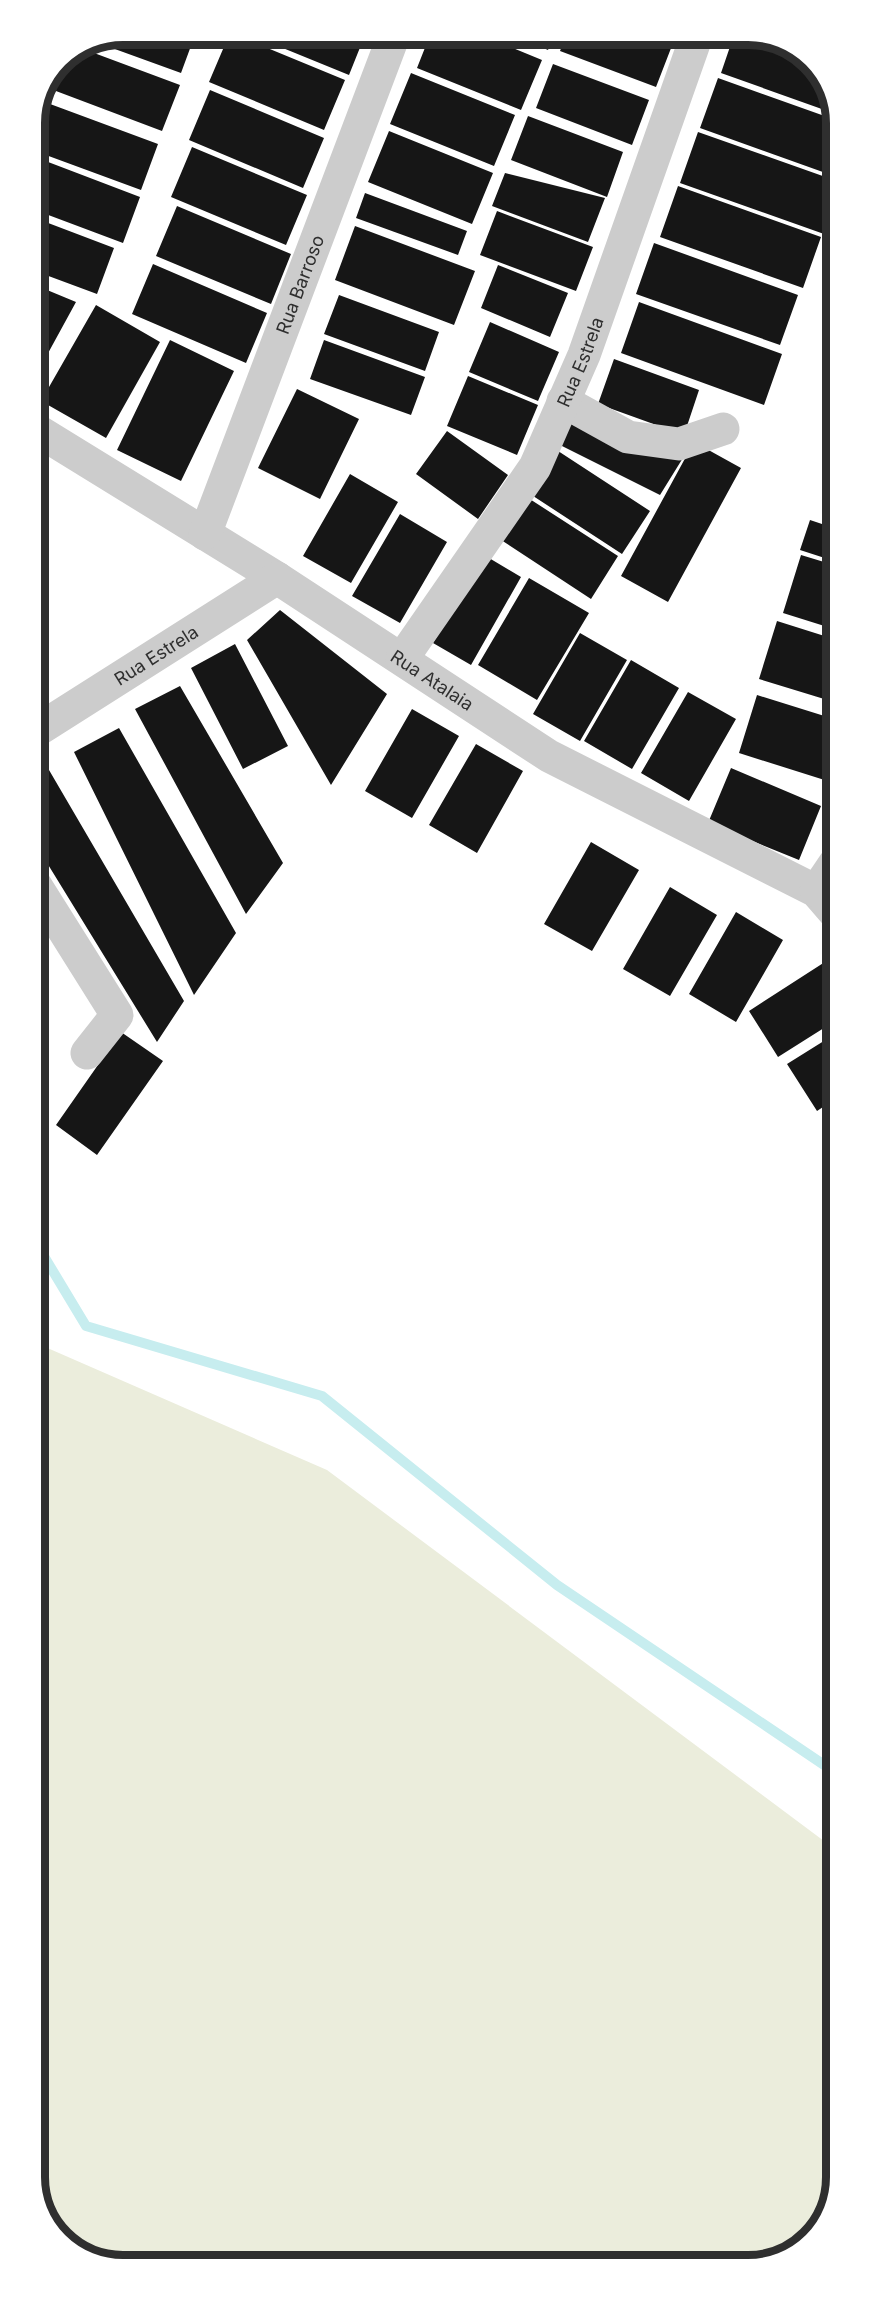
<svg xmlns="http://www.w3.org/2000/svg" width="871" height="2300" font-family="Inter,sans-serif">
<rect width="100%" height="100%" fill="#fff"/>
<path fill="#ebeddc" d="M36,1343L327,1470L836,1850V2177L818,2231L771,2262L117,2265L69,2247L38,2200Z"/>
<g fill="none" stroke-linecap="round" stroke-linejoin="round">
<path stroke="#c7edef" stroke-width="10" d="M36,1243L86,1326L322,1396L557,1585L836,1773"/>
</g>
<path fill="#161616" d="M123,34L195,35L181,73L101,44Z
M229,35H236L345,80L324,130L209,82Z
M251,35H365L349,75Z
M430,35H481L542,60L521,110L417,68Z
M512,35H554L548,50Z
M566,35H652L673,43L656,87L560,51Z
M734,35H754L806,56L833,100V113L721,73Z
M86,50L180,85L162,131L48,88L61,60Z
M553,64L649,100L632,145L536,108Z
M411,73L515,115L494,166L390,124Z
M718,78L833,119L834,176L700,128Z
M210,90L324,138L303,188L189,140Z
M42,101L158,144L141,190L35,151V118Z
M528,116L623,152L607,197L511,160Z
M389,131L493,173L472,224L368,182Z
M698,132L834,180V206L824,234L680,183Z
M192,147L307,195L286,245L171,197Z
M35,157L140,197L123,243L35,210Z
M505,173L605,198L588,242L492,206Z
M678,186L821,237L803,288L660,237Z
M365,193L467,231L458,255L356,218Z
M177,206L291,254L271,304L156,256Z
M497,211L593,247L576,291L480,255Z
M35,218L114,248L97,294L35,271Z
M355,226L475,271L454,325L335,280Z
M654,243L798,295L780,345L636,294Z
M153,264L267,313L246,363L132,314Z
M498,265L568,293L550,337L481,308Z
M35,285L76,302L35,377Z
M339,295L439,332L425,371L324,334Z
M639,302L782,354L764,405L621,353Z
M96,305L160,342L106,438L41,401Z
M490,322L559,352L538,401L469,372Z
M170,340L234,371L181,481L117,450Z
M324,340L425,377L411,415L310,379Z
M614,359L699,390L684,435L598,404Z
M468,376L538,405L517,455L447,426Z
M297,389L359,419L320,499L258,468Z
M571,420L686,453L660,495L560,445Z
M447,431L508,475L478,519L416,474Z
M694,442L741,468L668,602L621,576Z
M555,449L650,511L622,554L527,492Z
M833,461H834V490L825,487Z
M350,474L398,502L351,583L303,556Z
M522,494L618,556L591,599L495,536Z
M400,514L447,542L400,623L352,596Z
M810,520L834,528V561L800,550Z
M484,555L521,577L471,665L433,643Z
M801,555L834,565V629L783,613Z
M529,578L589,613L537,700L478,665Z
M280,610L387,694L331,785L247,640Z
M777,621L834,639V702L759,679Z
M580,633L627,660L580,741L533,714Z
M235,644L288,746L243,769L191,668Z
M631,660L679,688L632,769L584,741Z
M180,686L283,863L246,914L135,709Z
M688,692L736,719L689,801L641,773Z
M757,695L834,719V783L739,753Z
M412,709L459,736L412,818L365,791Z
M119,728L236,933L194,995L74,752Z
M476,744L523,771L477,853L429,825Z
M731,768L821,806L799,860L708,823Z
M49,770L184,1001L157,1042L36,845V777Z
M591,842L639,870L592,951L544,924Z
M670,887L717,915L670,996L623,969Z
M736,912L783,940L736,1022L689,994Z
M828,960L835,972V1021L778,1057L749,1011Z
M121,1032L163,1061L97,1155L56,1125Z
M835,1034V1099L817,1111L787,1064Z"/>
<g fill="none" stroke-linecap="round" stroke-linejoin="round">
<g stroke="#ccc" stroke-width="33">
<path d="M563,401L628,437L679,444L723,429"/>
<path id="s1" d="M35,429L277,578L549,756L816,891L835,913"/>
<path id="s2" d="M205,534L394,35"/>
<path id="s3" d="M402,659L535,467L584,355L697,35"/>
<path id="s4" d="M36,731L277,578"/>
<path d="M36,886L117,1015L87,1053"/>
<path d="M816,891L835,863"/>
</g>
</g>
<g text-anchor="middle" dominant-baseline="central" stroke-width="6" stroke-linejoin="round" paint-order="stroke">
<g font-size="18" fill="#2f2f2f" stroke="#fff">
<text stroke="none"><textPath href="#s2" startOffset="267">Rua Barroso</textPath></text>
<text stroke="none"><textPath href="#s3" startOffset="348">Rua Estrela</textPath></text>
<text stroke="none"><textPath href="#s4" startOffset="142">Rua Estrela</textPath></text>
<text stroke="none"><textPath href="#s1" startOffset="470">Rua Atalaia</textPath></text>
</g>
</g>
<path d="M0 0H871V2300H0ZM123 45H748A78 78 0 0 1 826 123V2177A78 78 0 0 1 748 2255H123A78 78 0 0 1 45 2177V123A78 78 0 0 1 123 45Z" fill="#fff" fill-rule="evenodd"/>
<path fill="none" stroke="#2f2f2f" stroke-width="8" d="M123 45H748A78 78 0 0 1 826 123V2177A78 78 0 0 1 748 2255H123A78 78 0 0 1 45 2177V123A78 78 0 0 1 123 45Z"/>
</svg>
